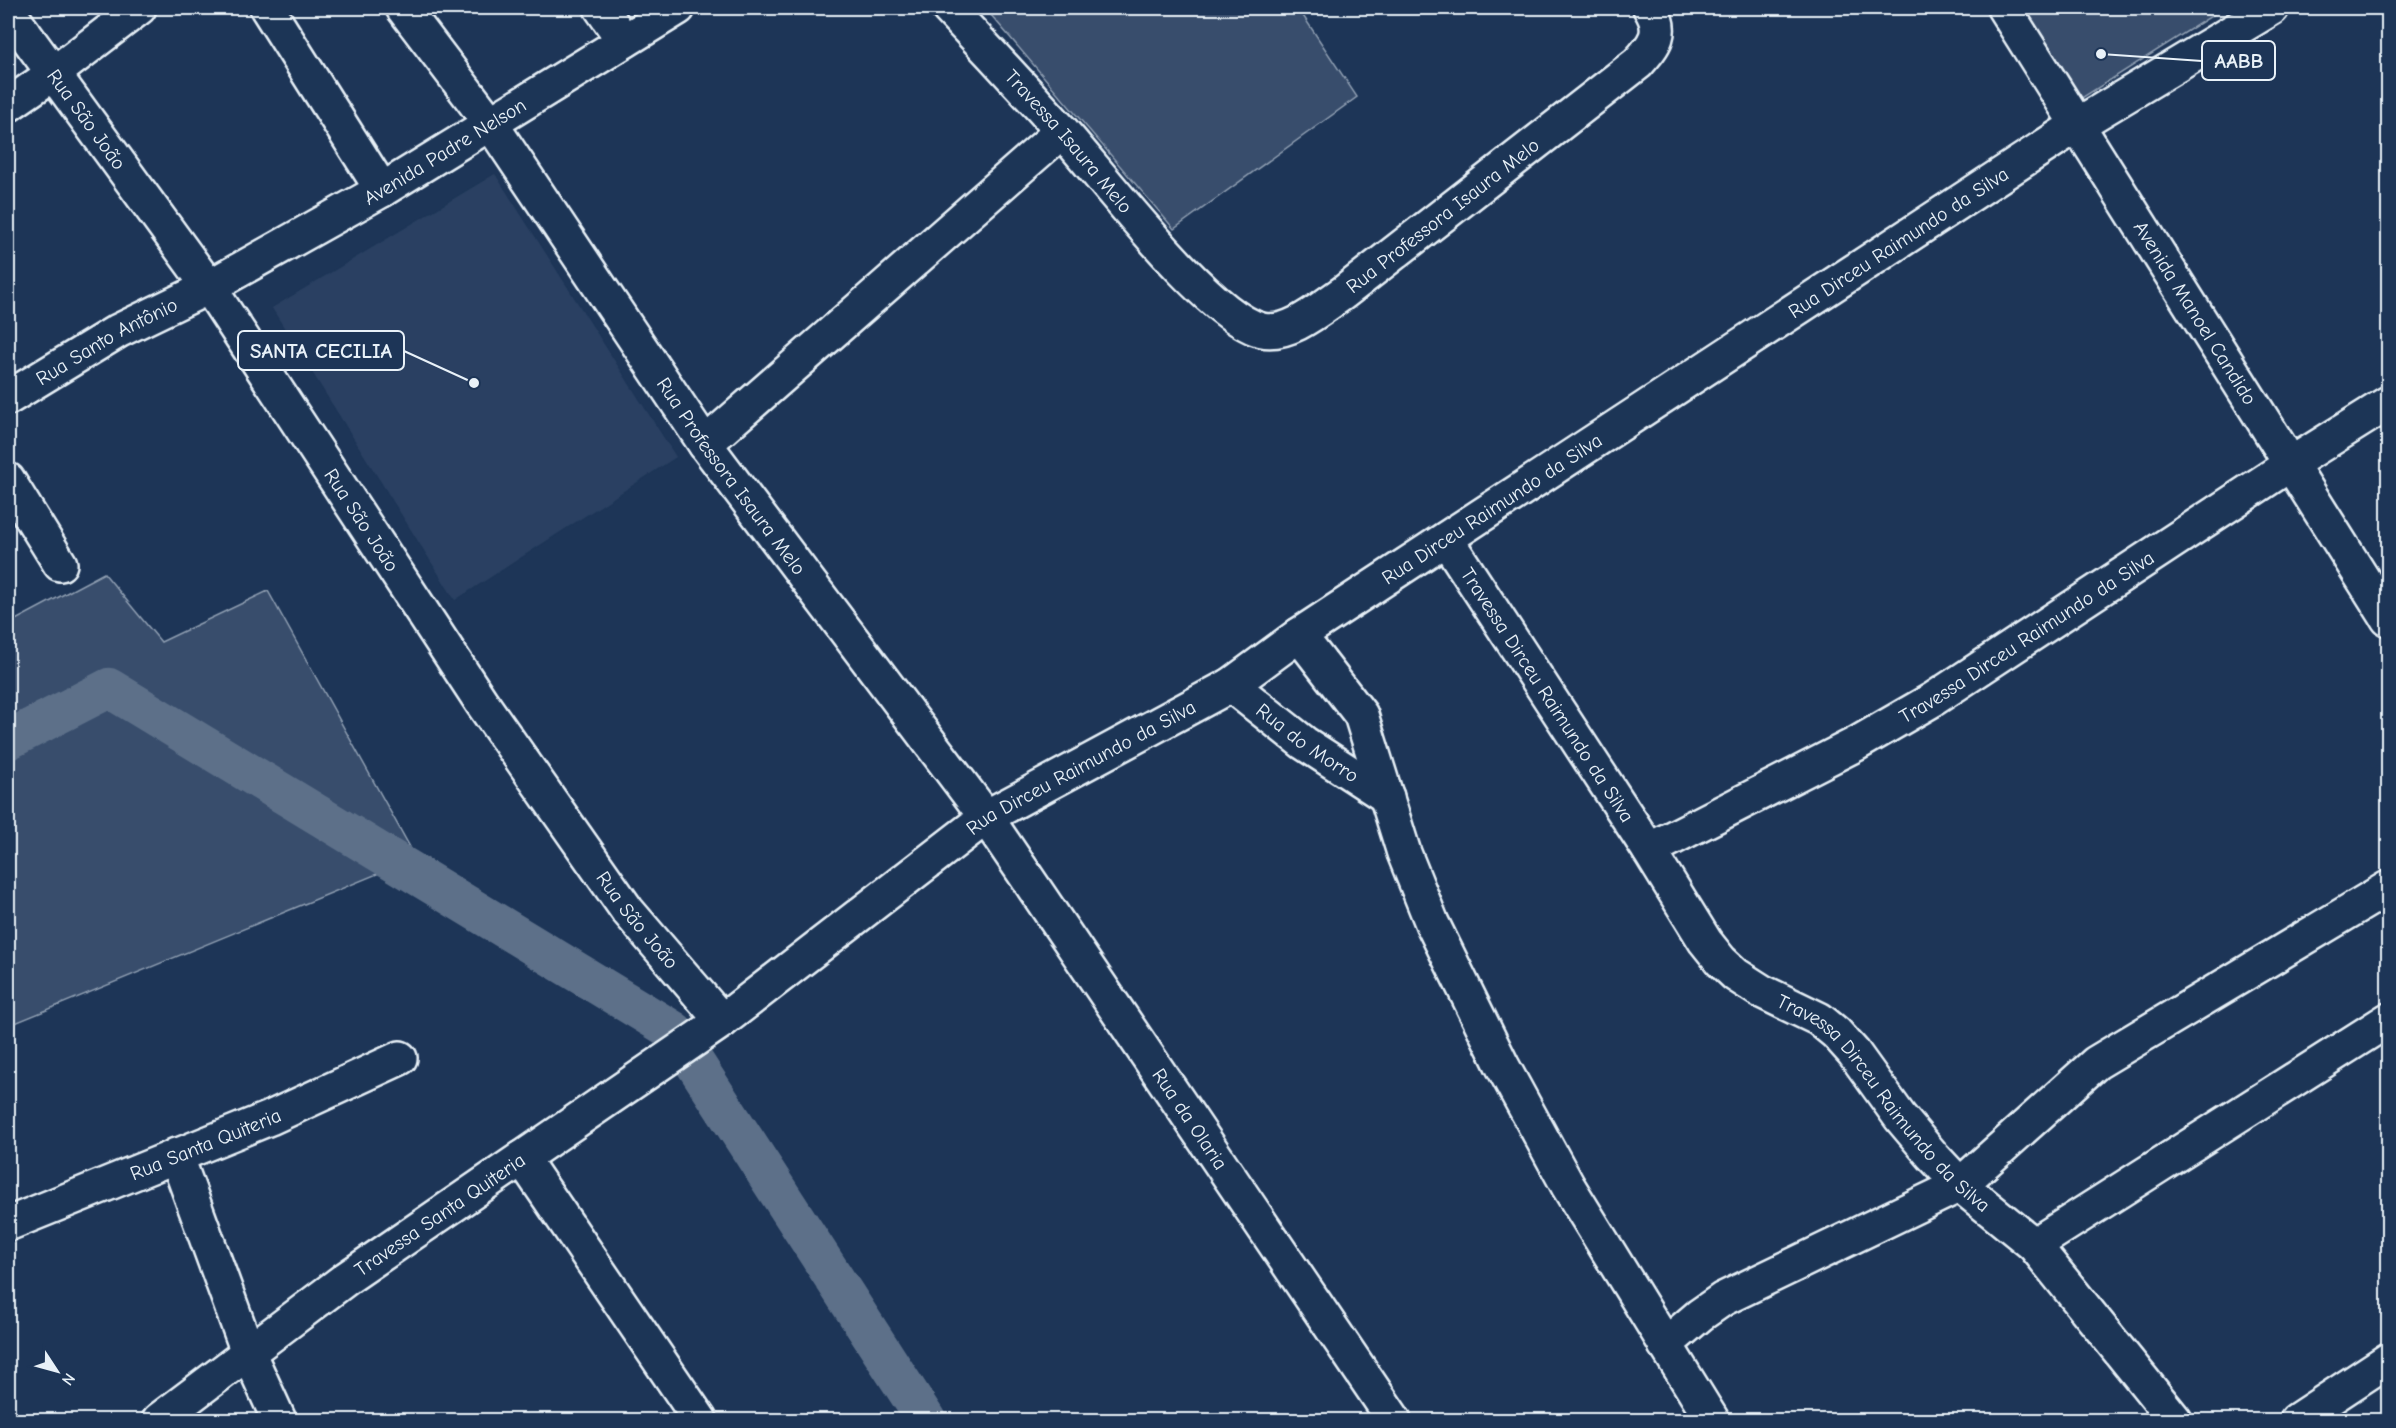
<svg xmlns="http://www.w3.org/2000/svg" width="2396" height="1428" font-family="'Comic Neue',sans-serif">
<rect width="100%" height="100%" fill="#1d3557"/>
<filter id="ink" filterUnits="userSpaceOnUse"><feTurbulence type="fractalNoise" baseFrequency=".0167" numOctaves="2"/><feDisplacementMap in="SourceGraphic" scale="12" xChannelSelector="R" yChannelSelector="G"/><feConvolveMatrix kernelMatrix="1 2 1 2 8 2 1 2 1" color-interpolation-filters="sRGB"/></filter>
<g filter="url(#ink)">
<path fill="#2a4162" d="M495,174L676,457L455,600L272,308Z"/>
<path fill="#374d6c" stroke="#909fb2" stroke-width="1.5" d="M985,8H1298L1357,97L1174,229Z
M2024,8H2224L2077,101Z
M104,573L161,642L268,591L416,858L8,1026V624Z"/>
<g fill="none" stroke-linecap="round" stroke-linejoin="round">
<path stroke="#5d7089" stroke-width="40" d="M8,740L109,688L674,1031L926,1420"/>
<g stroke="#e8f1f8" stroke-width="38">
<g id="minor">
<path d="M267,8L382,190"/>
<path id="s1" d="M403,8L491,124L705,444L986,817L1394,1420"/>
<path d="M601,8L624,41"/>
<path id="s2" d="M948,8C987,49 1025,90 1063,132C1103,177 1209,318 1262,330C1290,336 1322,307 1343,293L1638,63C1655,44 1665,32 1650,8"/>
<path id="s3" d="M2004,8L2388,619"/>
<path id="s4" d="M8,11L209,287L482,703L627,910L722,1021"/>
<path d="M8,105L53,74L139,8"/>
<path id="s5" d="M8,398L118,331L209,287L382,190L678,8"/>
<path d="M705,444L1062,131"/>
<path d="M8,480L60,564"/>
<path id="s6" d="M1446,539L1649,850L1705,941L1721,961L1736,975L1761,991L1819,1019L1836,1033L1854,1053L1900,1117L1932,1155L1960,1185L2034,1245L2175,1420"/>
<path d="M1299,635L1361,715L1404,853L1432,923L1502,1065L1568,1186L1712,1420"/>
<path id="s7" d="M1231,685L1304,743L1387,797"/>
<path id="s8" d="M1649,850L1856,744L1932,700L2289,465L2388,403"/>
<path d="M176,1155L248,1352L279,1420"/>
<path d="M522,1158L700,1420"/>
<path id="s9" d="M8,1224L270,1118L400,1058"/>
<path d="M2034,1245L2388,1020"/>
<path d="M1665,1345L1700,1315L1723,1299L1960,1185L2096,1063L2388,888"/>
<path id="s10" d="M159,1420L347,1278L722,1021L986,817L1231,685L1299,635L2077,125L2272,8"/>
<path d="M2297,1420L2388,1360"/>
</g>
</g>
<use href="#minor" stroke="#1d3557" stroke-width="33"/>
</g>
</g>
<g text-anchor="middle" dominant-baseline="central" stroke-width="4.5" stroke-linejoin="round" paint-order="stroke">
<g font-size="20" fill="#e8f1f8" stroke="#1d3557">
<text stroke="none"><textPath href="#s4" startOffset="134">Rua São João</textPath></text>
<text stroke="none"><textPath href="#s2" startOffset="180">Travessa Isaura Melo</textPath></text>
<text stroke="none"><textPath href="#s5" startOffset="502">Avenida Padre Nelson</textPath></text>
<text stroke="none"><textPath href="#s2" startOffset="670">Rua Professora Isaura Melo</textPath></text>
<text stroke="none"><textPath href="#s10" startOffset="2103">Rua Dirceu Raimundo da Silva</textPath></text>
<text stroke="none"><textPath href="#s3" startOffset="360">Avenida Manoel Candido</textPath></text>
<text stroke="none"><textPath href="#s5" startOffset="114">Rua Santo Antônio</textPath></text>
<text stroke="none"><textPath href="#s1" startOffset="572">Rua Professora Isaura Melo</textPath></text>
<text stroke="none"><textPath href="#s10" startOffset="1617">Rua Dirceu Raimundo da Silva</textPath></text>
<text stroke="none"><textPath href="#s4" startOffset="620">Rua São João</textPath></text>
<text stroke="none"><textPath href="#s8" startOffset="434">Travessa Dirceu Raimundo da Silva</textPath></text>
<text stroke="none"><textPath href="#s6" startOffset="186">Travessa Dirceu Raimundo da Silva</textPath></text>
<text stroke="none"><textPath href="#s7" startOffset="96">Rua do Morro</textPath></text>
<text stroke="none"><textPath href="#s10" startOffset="1131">Rua Dirceu Raimundo da Silva</textPath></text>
<text stroke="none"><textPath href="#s4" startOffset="1106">Rua São João</textPath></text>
<text stroke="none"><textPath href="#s6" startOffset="723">Travessa Dirceu Raimundo da Silva</textPath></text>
<text stroke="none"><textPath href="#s1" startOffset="1362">Rua da Olaria</textPath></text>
<text stroke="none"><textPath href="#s9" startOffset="213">Rua Santa Quiteria</textPath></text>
<text stroke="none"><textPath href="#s10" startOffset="348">Travessa Santa Quiteria</textPath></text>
</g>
</g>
<path fill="none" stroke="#e8f1f8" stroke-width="2" d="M2101 54L2202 61M474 383L404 351"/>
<g fill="#e8f1f8" stroke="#1d3557" stroke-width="2">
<circle cx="2101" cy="54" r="6"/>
<circle cx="474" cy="383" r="6"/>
</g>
<g fill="#1d3557" stroke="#e8f1f8" stroke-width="2">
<rect x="2202" y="41" width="73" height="39" rx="6"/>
<rect x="238" y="331" width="166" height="39" rx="6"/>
</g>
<g font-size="21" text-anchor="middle" font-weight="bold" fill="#e8f1f8">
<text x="2239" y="68">AABB</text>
<text x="321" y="358">SANTA CECILIA</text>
</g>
<rect width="2396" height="1428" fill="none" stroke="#1d3557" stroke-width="30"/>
<rect x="15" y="15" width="2366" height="1398" fill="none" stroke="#e8f1f8" stroke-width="2" filter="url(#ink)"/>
<g transform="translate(57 1371) rotate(126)" stroke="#1d3557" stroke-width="4.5" paint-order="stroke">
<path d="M0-4.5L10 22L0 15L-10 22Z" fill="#e8f1f8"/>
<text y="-9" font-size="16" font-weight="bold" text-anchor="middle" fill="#e8f1f8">N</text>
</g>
</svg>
